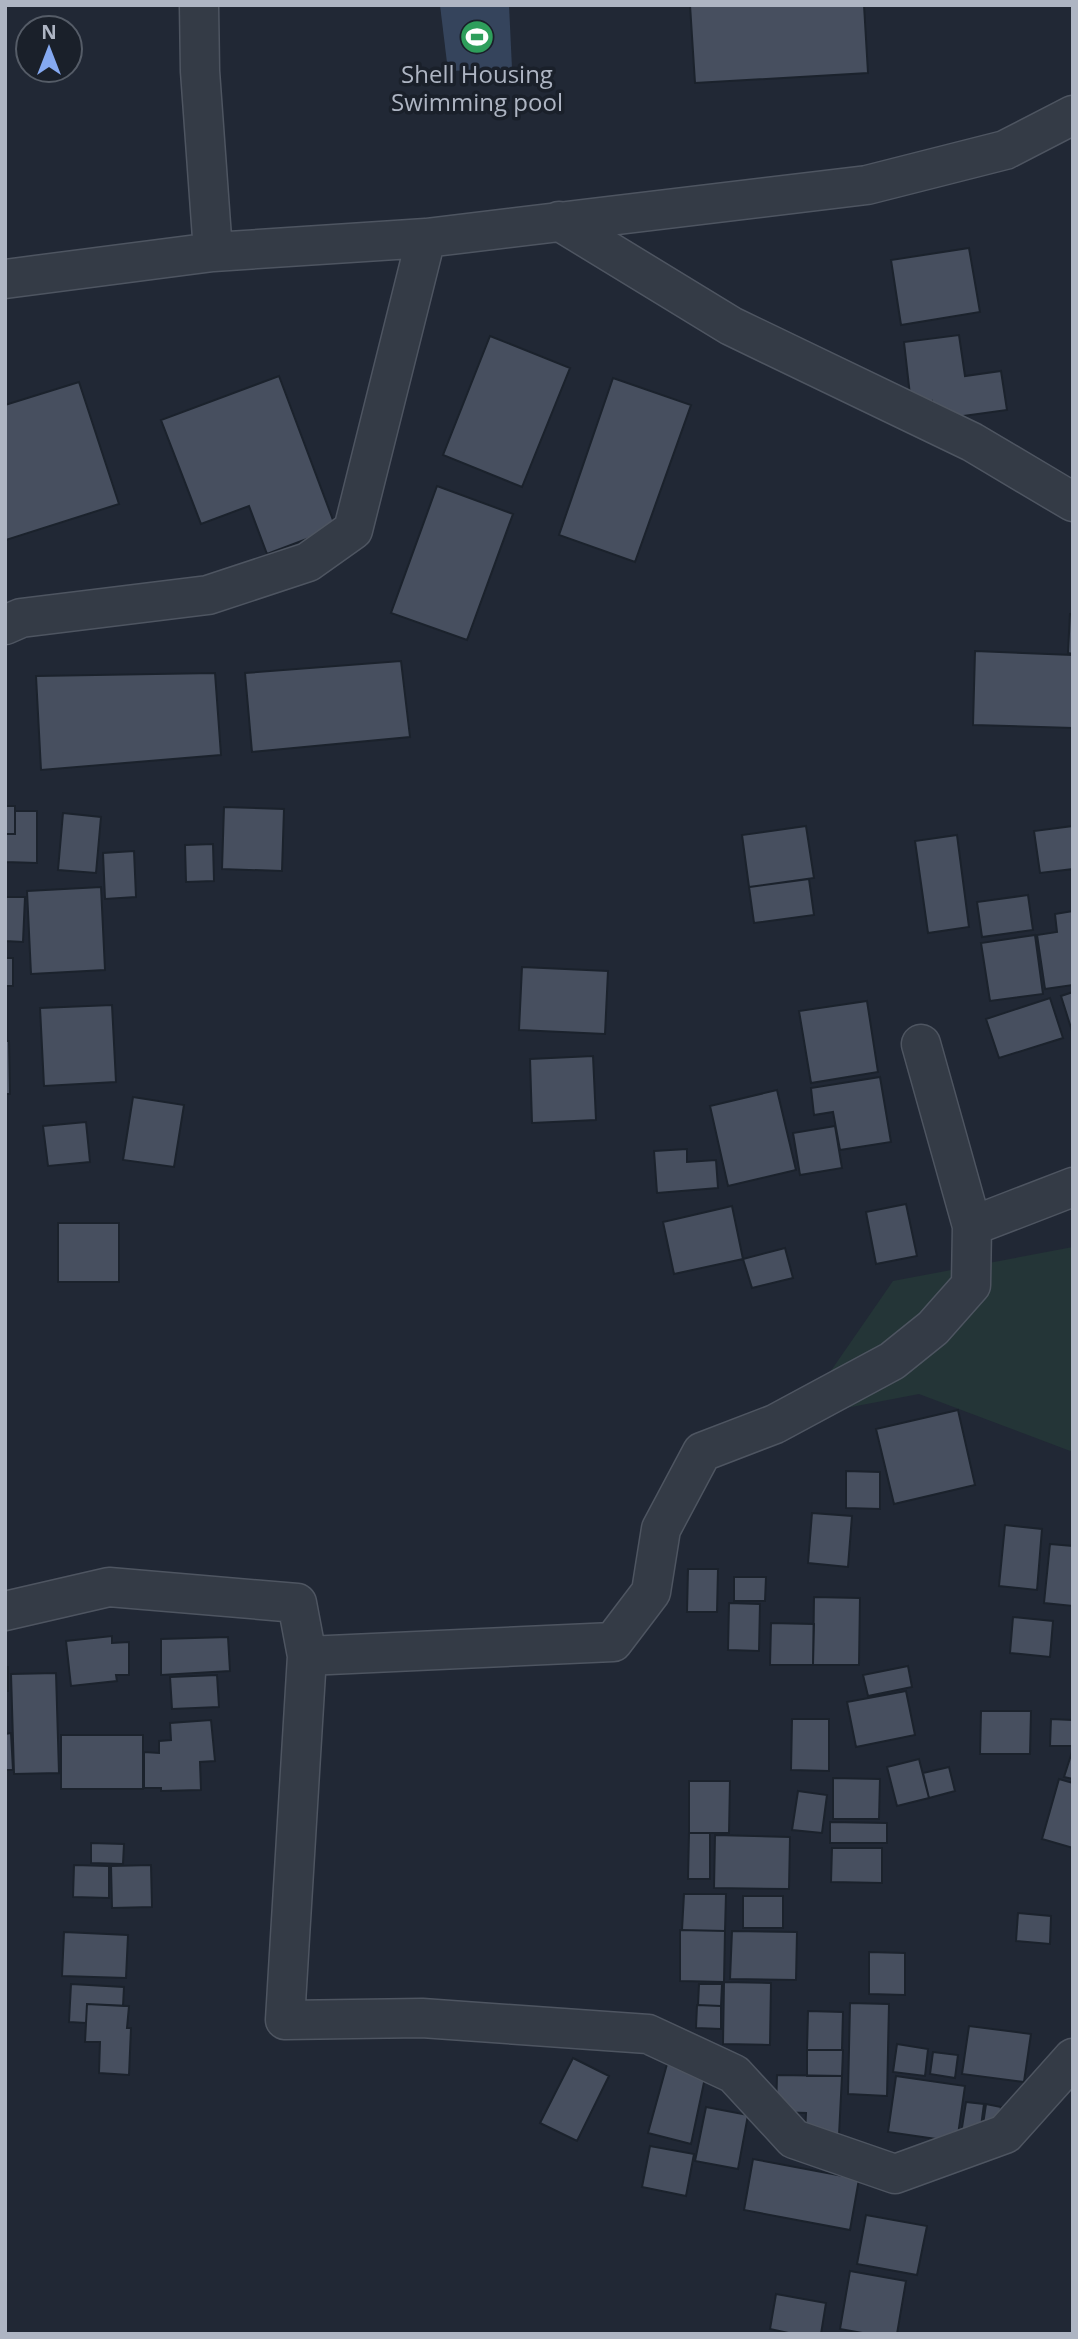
<svg xmlns="http://www.w3.org/2000/svg" width="1078" height="2339" font-family="'Open Sans',sans-serif">
<rect width="100%" height="100%" fill="#212835"/>
<path fill="#243537" d="M1073,1247V1452L919,1394L799,1417L893,1281Z"/>
<path fill="#35445c" d="M440,5H509L512,69L448,71Z"/>
<path fill="#474f5f" stroke="#1b222c" stroke-width="2" d="M690,5H864L868,73L695,83Z
M969,248L980,312L901,325L891,260Z
M959,335L965,376L1001,371L1007,410L934,420L932,401L911,404L904,342Z
M490,336L570,368L522,487L443,455Z
M279,376L336,528L267,554L249,506L201,524L161,420Z
M613,378L691,405L635,562L559,535Z
M79,382L119,504L6,540L5,405Z
M437,486L513,514L467,640L391,613Z
M1070,614H1073V654L1068,653Z
M975,651L1073,655V728L973,725Z
M401,661L410,737L252,752L245,673Z
M215,673L221,755L41,770L36,676Z
M5,806H15V834H5Z
M224,807L284,809L282,871L222,869Z
M15,811H37V863L5,862V834H15Z
M63,813L101,817L96,873L58,870Z
M806,826L814,878L749,887L742,835Z
M1073,826V869L1040,873L1034,831Z
M957,835L969,927L928,933L915,841Z
M213,844L214,881L186,882L185,845Z
M134,851L136,897L105,899L103,853Z
M809,879L814,915L754,923L749,887Z
M101,887L105,970L31,974L27,891Z
M1028,895L1033,930L982,937L977,902Z
M5,897H25L23,942L5,941Z
M1073,911V985L1045,989L1037,935L1057,932L1055,914Z
M1035,935L1043,994L990,1001L981,943Z
M5,958H13V986H5Z
M522,967L608,971L605,1034L519,1030Z
M1073,992V1031H1072L1061,996Z
M1050,998L1063,1038L999,1058L986,1019Z
M867,1001L878,1072L811,1083L799,1011Z
M112,1005L116,1082L44,1086L40,1008Z
M5,1041H9L10,1094H5Z
M593,1056L596,1120L532,1123L530,1059Z
M880,1077L891,1142L840,1150L833,1112L814,1115L811,1088Z
M777,1090L796,1170L728,1186L710,1106Z
M133,1097L184,1105L174,1167L123,1160Z
M86,1122L90,1162L48,1166L43,1126Z
M835,1126L842,1168L800,1175L793,1133Z
M687,1149V1162L716,1160L718,1188L657,1193L654,1151Z
M906,1204L917,1256L876,1264L866,1212Z
M732,1206L743,1259L674,1274L663,1222Z
M58,1223H119V1282H58Z
M785,1248L793,1278L752,1288L743,1259Z
M958,1410L975,1485L894,1504L876,1429Z
M846,1471L880,1472V1509L846,1508Z
M812,1513L852,1516L848,1567L808,1563Z
M1005,1525L1042,1529L1037,1590L999,1586Z
M1050,1544L1073,1546V1606L1044,1603Z
M688,1569H718L717,1612H687Z
M734,1577H766L765,1601H734Z
M814,1597L860,1598L859,1665H813Z
M729,1603L760,1604L759,1651L728,1650Z
M1013,1617L1053,1621L1050,1657L1010,1653Z
M771,1623L814,1624L813,1665H770Z
M112,1636V1643L129,1642V1675H116L117,1681L71,1686L66,1641Z
M228,1637L230,1671L161,1675V1639Z
M908,1666L912,1687L868,1696L863,1675Z
M5,1667H8V1691H5Z
M56,1673L59,1773L14,1774L11,1674Z
M217,1675L219,1707L172,1709L170,1677Z
M906,1691L915,1735L856,1747L847,1702Z
M981,1711H1031L1030,1754H980Z
M792,1719H829V1771L791,1770Z
M1051,1719L1073,1720V1746H1050Z
M211,1720L215,1761L200,1762L201,1790L161,1791V1788H144V1752L159,1753V1741L171,1740L170,1723Z
M11,1733L13,1770H5V1734Z
M61,1735H143V1789H61Z
M1072,1752H1073V1779L1064,1777Z
M919,1759L929,1798L897,1806L887,1767Z
M949,1767L955,1791L929,1798L923,1773Z
M833,1778L880,1779L879,1819H833Z
M1059,1779L1073,1783V1848L1042,1839Z
M689,1781H730L729,1833H689Z
M798,1791L827,1795L822,1833L792,1830Z
M830,1822L887,1823V1843H830Z
M689,1833H710V1879H688Z
M715,1835L790,1837L789,1889L714,1888Z
M91,1843L124,1844L123,1864L91,1863Z
M832,1848H882V1883L831,1882Z
M74,1865L109,1866V1898L73,1897Z
M151,1865L152,1907L112,1908L111,1866Z
M684,1894H726L725,1931L682,1930Z
M743,1896H783V1928H743Z
M1018,1913L1051,1916L1050,1944L1016,1941Z
M680,1930L725,1931L724,1982L680,1981Z
M732,1931L797,1932L796,1980L730,1979Z
M64,1932L128,1935L126,1978L62,1976Z
M869,1952L905,1953V1995L869,1994Z
M724,1982L771,1983L770,2045L723,2044Z
M71,1984L124,1987L123,2006L87,2004L86,2023L69,2022Z
M699,1984H722L721,2006L698,2005Z
M850,2003L889,2004L887,2096L848,2094Z
M87,2004L129,2006L127,2028H131L129,2075L99,2073L100,2042H85Z
M697,2005L721,2006V2029L696,2028Z
M808,2011L843,2012L842,2050H807Z
M969,2026L1031,2034L1024,2082L962,2074Z
M897,2044L928,2049L925,2076L893,2072Z
M672,2046L706,2073L691,2144L648,2133Z
M807,2050H843L842,2076H807Z
M933,2052L958,2055L955,2078L930,2074Z
M573,2058L609,2076L577,2141L540,2123Z
M777,2075L842,2076L839,2135L805,2134L806,2113L776,2112Z
M896,2076L965,2086L957,2142L888,2132Z
M966,2102L984,2104L979,2142L960,2140Z
M986,2104L1001,2107L998,2133L982,2131Z
M706,2107L748,2115L738,2169L695,2161Z
M650,2146L694,2154L686,2196L642,2187Z
M753,2159L859,2179L850,2230L744,2210Z
M866,2215L927,2226L917,2275L857,2264Z
M850,2271L906,2281L897,2334H868L840,2329Z
M776,2294L826,2303L821,2334H793L770,2329Z"/>
<g fill="none" stroke-linecap="round" stroke-linejoin="round">
<g stroke="#4e5561" stroke-width="41">
<path id="minor" d="M199,5L200,71L213,252
M559,221L731,326L972,442L1073,502
M5,279L213,252L426,238L867,185L1005,150L1073,115
M5,625L21,618L208,595L308,562L353,530L426,238
M972,1226L1073,1187
M5,1611L109,1587L297,1603L307,1656L285,2020L422,2018L648,2034L734,2074L794,2139L895,2174L1005,2134L1073,2058
M307,1656L613,1642L651,1592L661,1529L702,1452L775,1424L892,1361L933,1328L971,1285L972,1226L921,1044"/>
</g>
<use href="#minor" stroke="#343b46" stroke-width="38"/>
</g>
<defs>
<g id="stadium-disc" transform="scale(1.75)"><circle r="9.5" fill="#2e9e5b" stroke="#1a202a"/><path d="M0-5a6.5 5 0 1 0 0 10a6.5 5 0 1 0 0-10ZM-3.5-1.8h7v3.6h-7Z" fill="#fff"/></g>
</defs>
<g fill-rule="evenodd">
<use href="#stadium-disc" x="477" y="37"/>
</g>
<g text-anchor="middle" dominant-baseline="central" stroke-width="7" stroke-linejoin="round" paint-order="stroke">
<g font-size="24" fill="#aeb5c3" stroke="#1a202a">
<text x="477" y="73">Shell Housing<tspan x="477" dy="28">Swimming pool</tspan></text>
</g>
</g>
<rect width="1078" height="2339" fill="none" stroke="#aeb5c3" stroke-width="14"/>
<g transform="translate(49 49)"><circle r="33" fill="#1a202a" stroke="#555c67" stroke-width="2"/>
<path d="M0-5L12 26L0 18L-12 26Z" fill="#85a9f1"/>
<text y="-10" font-size="19" font-weight="bold" text-anchor="middle" fill="#aeb5c3">N</text>
</g>
</svg>
